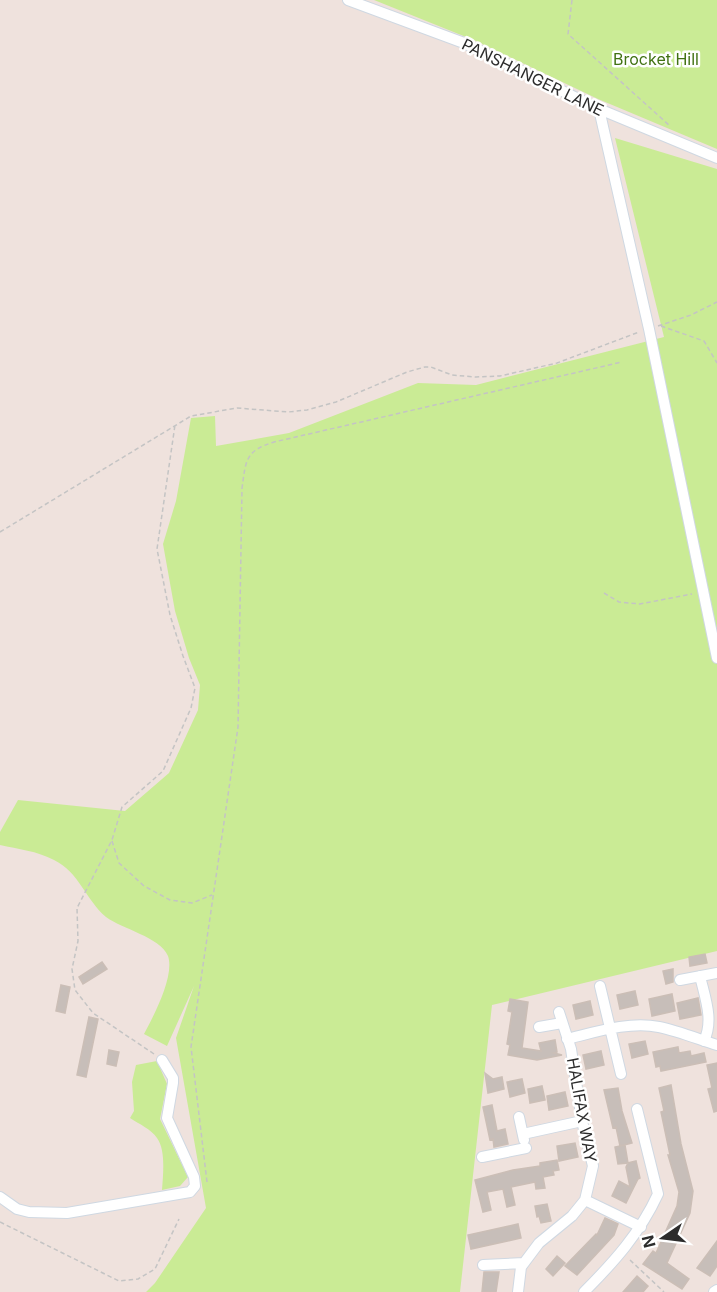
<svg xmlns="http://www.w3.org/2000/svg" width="717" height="1292" font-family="Inter,sans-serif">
<rect width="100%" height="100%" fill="#efe2dd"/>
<path fill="#caeb95" d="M374,0H717V149L598,99L476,41Z
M615,138L717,169V951L492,1005L460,1292H146L155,1283L206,1208L176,1038L194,986L167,1046L144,1034C153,1017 175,976 168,956C160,937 122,929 106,917C86,900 79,872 54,860C37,851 18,849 0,845V832L18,800L125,811L169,773L198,710L200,685L189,658L175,611L163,544L176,501L191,418L215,416L216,446L289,433L418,383L476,385L664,337Z
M157,1061L167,1084L160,1119L188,1177L180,1186L162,1190C163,1175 166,1150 157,1138C151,1129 139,1124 130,1118L134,1111L132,1082L136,1065Z"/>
<path fill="#c7beb9" stroke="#cbbeb6" stroke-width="1.5" d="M705,954L707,963L690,966L689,957Z
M102,962L107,969L83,984L79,977Z
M673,969V982L666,984L663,971Z
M61,985L70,987L65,1013L56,1011Z
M635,991L638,1005L620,1009L617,995Z
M672,994L675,1011L652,1016L649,999Z
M698,998L701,1015L680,1019L677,1003Z
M510,999L528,1002L522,1048L541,1051L539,1043L555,1040L557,1052L554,1053L562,1055L537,1060L508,1055L510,1045L507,1044L512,1012L508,1011Z
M590,1001L593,1015L576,1019L573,1005Z
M89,1017L98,1019L86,1077L77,1075Z
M645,1041L648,1054L632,1058L629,1044Z
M678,1047L679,1053L690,1051L691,1056L704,1053L706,1062L661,1071L660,1066L656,1067L653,1052Z
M109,1050L119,1052L116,1066L107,1064Z
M601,1051L604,1065L586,1069L583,1055Z
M717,1063V1111L714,1112L708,1089L712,1088L707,1065Z
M485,1073L493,1079L502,1077L504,1089L488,1093Z
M522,1079L525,1093L510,1097L507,1082Z
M671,1085L681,1144L693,1191L690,1213L667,1263L689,1279L682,1289L643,1264L653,1251L656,1253L677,1206L679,1192L668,1155H670L661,1112L664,1111L659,1088Z
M542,1086L545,1100L530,1103L528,1089Z
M618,1088L622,1111L632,1143L620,1146L616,1127L613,1128L604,1090Z
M565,1092L568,1106L549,1110L547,1096Z
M492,1105L497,1131L505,1129L508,1144L494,1147L493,1139L490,1140L483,1107Z
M575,1143L578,1157L559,1161L557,1146Z
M625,1145L628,1163L618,1164L615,1147Z
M557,1160L559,1170L553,1171L554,1175L543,1177L545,1188L536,1189L535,1182L511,1187L515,1205L507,1207L503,1189L487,1192L491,1210L483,1212L475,1180L513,1170L540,1166V1163Z
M636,1161L640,1178L638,1179L626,1203L612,1196L619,1181L630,1187L626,1167L628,1163Z
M547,1204L551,1221L541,1223L539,1216L537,1217L535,1206Z
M605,1218L618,1224L614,1235L577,1275L565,1266L596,1234L597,1235Z
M518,1224L521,1238L471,1249L468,1235Z
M717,1241V1266L710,1276L697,1268Z
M557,1256L565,1263L553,1276L546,1269Z
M484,1272H499L496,1292H482Z
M637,1276L648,1286L643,1292H623Z"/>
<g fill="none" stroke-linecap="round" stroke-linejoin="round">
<g stroke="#cfd8e2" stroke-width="12">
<path id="minor" d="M348,0L464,43L599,109L717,158
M599,109L649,329L717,658
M700,976C705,998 714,1020 704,1041
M680,980L717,973
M600,986L621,1074
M539,1027L562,1023
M567,1039C596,1032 629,1021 659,1027C678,1031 698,1039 717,1045
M519,1117L524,1140
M523,1134L582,1121
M482,1157L526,1148
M0,1197L17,1209L29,1212L67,1213L190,1192L195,1186L194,1177L167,1118L173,1083V1078L162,1060
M585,1200L641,1227
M483,1265L524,1263
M518,1292L521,1267L539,1243L572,1216L585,1200L593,1166L582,1121L571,1049L559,1012
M584,1292C614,1262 640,1233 658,1194L637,1109
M714,1292L717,1290"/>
</g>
<path stroke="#c4c4c4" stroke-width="1.5" stroke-dasharray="4.5 3" stroke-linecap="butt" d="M572,0L568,34L670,126
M658,326L691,315L717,302
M661,326L704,341L717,363
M0,532L191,416L237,408L288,412L307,410L336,402L407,372L425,367H431L452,375L476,377L500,376L557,363L639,332
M604,593L619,602L640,604L692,594
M112,841L119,863L144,886L170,900L192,903L212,895
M154,1054L93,1013L75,990L72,969L78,941L77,908L112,840L122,807L163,771L191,708L195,688L183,656L170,615L157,549L175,425
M207,1182L191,1047L238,727L242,488C246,460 245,451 274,442L622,362
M0,1222L119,1281L138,1279L155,1269L179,1219
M630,1260L664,1292"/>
<use href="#minor" stroke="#fff" stroke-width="10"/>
</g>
<g text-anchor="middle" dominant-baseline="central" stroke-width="5" stroke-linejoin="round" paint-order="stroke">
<g font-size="16" fill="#417213" stroke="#fff">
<text x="656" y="59">Brocket Hill</text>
</g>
<g font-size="16" fill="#2c2c2c" stroke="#fff">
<text transform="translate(533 77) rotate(26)">PANSHANGER LANE</text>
<text transform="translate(582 1110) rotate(80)">HALIFAX WAY</text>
</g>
</g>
<g transform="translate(663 1238) rotate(256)" stroke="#ffffff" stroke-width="4.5" paint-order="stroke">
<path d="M0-4.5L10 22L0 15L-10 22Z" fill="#2c2c2c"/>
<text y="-9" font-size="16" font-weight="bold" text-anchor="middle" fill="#2c2c2c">N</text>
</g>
</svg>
